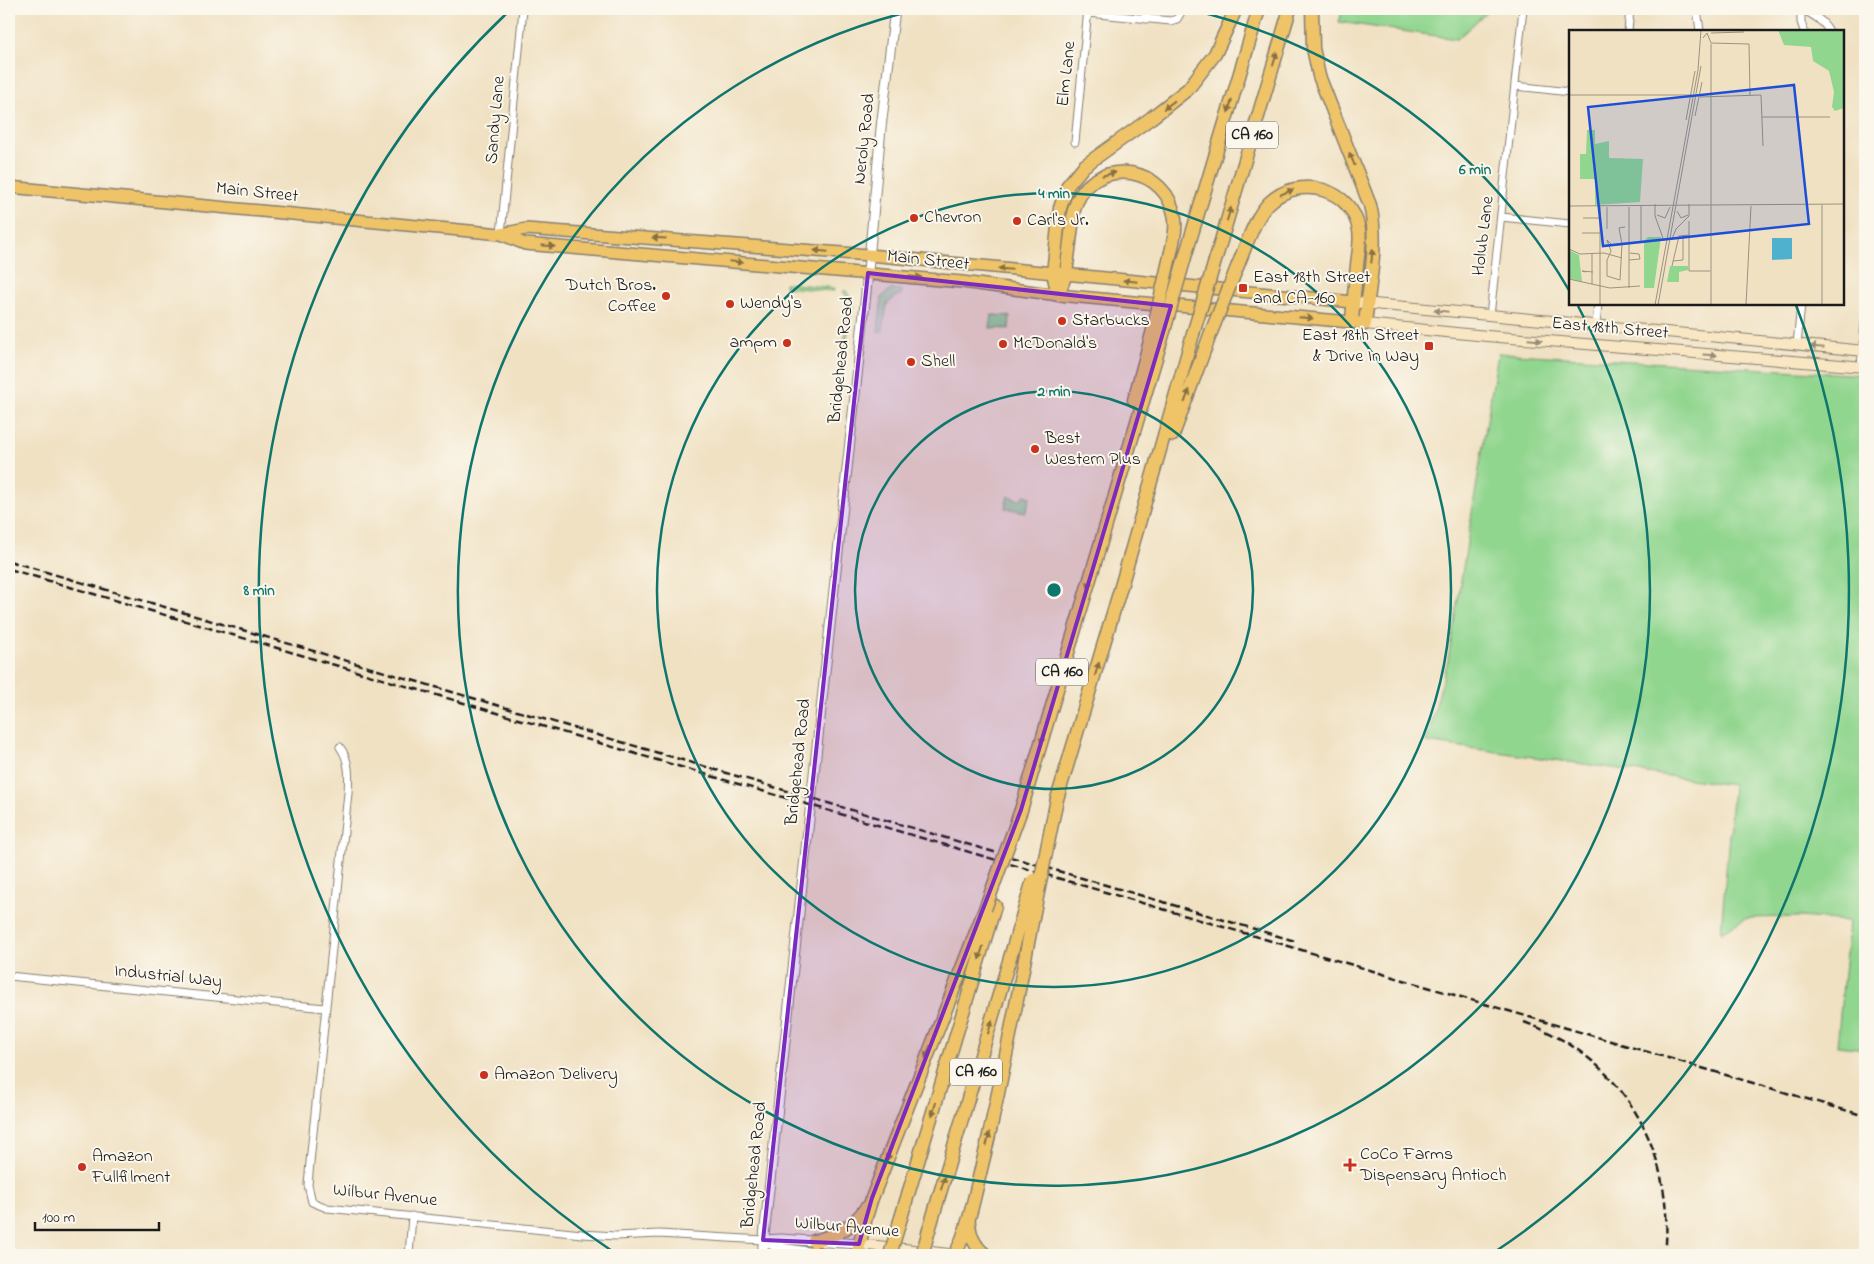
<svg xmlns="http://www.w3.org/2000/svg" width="1874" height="1264" font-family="'Indie Flower',sans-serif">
<rect width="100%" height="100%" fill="#fbf7ec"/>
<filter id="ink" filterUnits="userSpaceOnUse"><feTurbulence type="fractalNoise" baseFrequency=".02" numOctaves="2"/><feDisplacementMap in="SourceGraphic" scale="10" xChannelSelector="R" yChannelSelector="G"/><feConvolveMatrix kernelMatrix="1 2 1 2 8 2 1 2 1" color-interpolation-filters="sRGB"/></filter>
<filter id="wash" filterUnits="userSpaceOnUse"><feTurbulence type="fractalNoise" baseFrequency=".0096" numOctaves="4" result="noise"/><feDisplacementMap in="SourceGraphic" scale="20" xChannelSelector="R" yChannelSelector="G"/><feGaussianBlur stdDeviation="1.12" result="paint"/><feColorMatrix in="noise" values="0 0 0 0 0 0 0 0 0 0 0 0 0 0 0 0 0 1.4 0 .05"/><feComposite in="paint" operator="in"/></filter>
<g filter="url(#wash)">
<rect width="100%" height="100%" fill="#f0e1c3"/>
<path fill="#91d68f" stroke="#567956" d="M1343,9H1490L1457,39L1339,22Z
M785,283L834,288V291L785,287Z
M891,289L902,290L901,295H898L887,304L883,330L878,332L882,297Z
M845,290L854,301L845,349H843C845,332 850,317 851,301L843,292Z
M992,315L1010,316L1009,329L990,328Z
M1498,353L1865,375V1049L1837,1046L1849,921L1800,917L1746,918L1721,932L1733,785L1426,742L1448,660Z
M1025,495L1030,497L1026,512L1005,508L1008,496L1019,500Z"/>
</g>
<g filter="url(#ink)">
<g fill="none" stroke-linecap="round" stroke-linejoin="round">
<g stroke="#867e70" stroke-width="9">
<path id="minor" d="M1697,9L1700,31
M1801,9V22L1804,31
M1802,9C1813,15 1823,20 1829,31
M1088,13L1171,21L1177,19L1183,9
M1146,19L1147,9
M1628,31L1630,9
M1515,86L1570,92
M1075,142L1088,9
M1501,217L1570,224
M501,234L523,9
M1490,316L1523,9
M1596,326L1598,304
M1797,345L1801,304
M1861,367L1865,322
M340,747C350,761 349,776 348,793L310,1162L308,1185L312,1202L327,1208L582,1234L616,1236L659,1234L763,1240
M9,976L325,1008
M409,1255L412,1216"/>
</g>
<g stroke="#867e70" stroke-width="11">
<path id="tertiary" d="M763,1240L781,1239L859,1244
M766,1242L780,1248L830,1255
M762,1255L866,293L881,128L895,9"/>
</g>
<g stroke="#867e70" stroke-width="12">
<path id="secondary" d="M1353,302L1865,351
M1365,324L1487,336L1865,367
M859,1244L958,1255"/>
</g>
<g stroke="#867e70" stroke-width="14">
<path id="primary" d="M9,187L501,234L525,244L962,282L1058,295L1361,323
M501,234L526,229L869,255L1353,302"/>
</g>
<g stroke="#867e70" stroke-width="15">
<path id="motorway" d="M1312,9L1313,48L1319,76L1370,205C1379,243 1369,285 1365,324
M1185,257L1259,9
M1215,261L1290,9
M1238,265C1246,246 1255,217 1269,203C1299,174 1352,188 1359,230C1361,241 1358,254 1357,265C1355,284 1353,303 1352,322
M1058,295L1053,273L1060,208L1068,185L1084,166L1151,118L1188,89L1215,54L1236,9
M1058,295L1066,274L1074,210C1087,159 1159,161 1173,210C1178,224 1174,238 1171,252
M1134,400L1153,330
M1173,435L1210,335
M1057,799L1120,590L1193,334
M1021,810L1164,331
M900,1221L995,906
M969,1223C970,1237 975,1247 986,1255
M929,1230L1023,914
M814,1241C836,1236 853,1227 866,1208
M813,1252L818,1255
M857,1255L866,1217L872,1198L985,909
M955,1255C971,1223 976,1187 985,1153C1003,1074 1018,996 1033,917"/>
</g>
<use href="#minor" stroke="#fff" stroke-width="7"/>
<use href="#tertiary" stroke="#fff" stroke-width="9"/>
<use href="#secondary" stroke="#f9e7c3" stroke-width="10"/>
<use href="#primary" stroke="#efc469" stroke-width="11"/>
<use href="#motorway" stroke="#efc469" stroke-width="12"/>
<path stroke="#1c1c1c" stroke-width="2.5" stroke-dasharray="8 4" stroke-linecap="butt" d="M9,561L1295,941
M9,569L1865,1116
M1524,1022C1624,1058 1676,1152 1665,1255"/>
<g stroke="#867e70" stroke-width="15" stroke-linecap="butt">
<path id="motorway-bridge" d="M1153,330L1171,252
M1164,331L1185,257
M1193,334L1215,261
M1210,335L1238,265
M985,909L1021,810
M1023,914L1033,880
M1033,917L1057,799
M890,1255L900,1221
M922,1255L929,1230"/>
</g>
<use href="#motorway-bridge" stroke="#efc469" stroke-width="12"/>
</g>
<defs><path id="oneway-solid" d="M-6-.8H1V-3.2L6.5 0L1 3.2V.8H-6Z" transform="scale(1.25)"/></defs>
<g fill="#867042">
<use href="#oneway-solid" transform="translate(1275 59) rotate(-73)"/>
<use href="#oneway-solid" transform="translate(1169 105) rotate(142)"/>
<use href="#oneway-solid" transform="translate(1230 106) rotate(106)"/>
<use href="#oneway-solid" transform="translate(1352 159) rotate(-112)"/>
<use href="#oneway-solid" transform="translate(1109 174) rotate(-13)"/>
<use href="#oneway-solid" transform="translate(1287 192) rotate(-22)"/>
<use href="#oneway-solid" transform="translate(1229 214) rotate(-73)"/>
<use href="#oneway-solid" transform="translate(659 238) rotate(-176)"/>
<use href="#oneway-solid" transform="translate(548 246) rotate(5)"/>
<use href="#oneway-solid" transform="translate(821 251) rotate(-175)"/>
<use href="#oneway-solid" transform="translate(1372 256) rotate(-84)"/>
<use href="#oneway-solid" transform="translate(736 262) rotate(5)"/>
<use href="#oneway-solid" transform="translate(1005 269) rotate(-175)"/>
<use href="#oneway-solid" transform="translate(915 277) rotate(5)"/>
<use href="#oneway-solid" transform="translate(1130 281) rotate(-174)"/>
<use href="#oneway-solid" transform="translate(1306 318) rotate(5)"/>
<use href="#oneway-solid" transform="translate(1187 396) rotate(-69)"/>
<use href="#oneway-solid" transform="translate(1090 581) rotate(107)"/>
<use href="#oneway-solid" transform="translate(1097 669) rotate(-73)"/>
<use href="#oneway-solid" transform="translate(1043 737) rotate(107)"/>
<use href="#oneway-solid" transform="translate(981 953) rotate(107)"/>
<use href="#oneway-solid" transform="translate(990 1027) rotate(-73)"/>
<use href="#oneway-solid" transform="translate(928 1052) rotate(112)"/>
<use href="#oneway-solid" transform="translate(934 1109) rotate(107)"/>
<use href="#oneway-solid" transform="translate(988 1139) rotate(-77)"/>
<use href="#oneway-solid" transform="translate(889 1154) rotate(111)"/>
<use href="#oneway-solid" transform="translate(943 1183) rotate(-73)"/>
</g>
<g fill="#968c78">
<use href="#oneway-solid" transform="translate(1441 311) rotate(-174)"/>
<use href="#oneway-solid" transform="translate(1535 340) rotate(5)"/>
<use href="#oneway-solid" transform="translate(1817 347) rotate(-175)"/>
<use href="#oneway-solid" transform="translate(1710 355) rotate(4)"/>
</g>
</g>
<path fill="#7b2cbf" fill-opacity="0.2" stroke="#7b2cbf" stroke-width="4" stroke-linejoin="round" d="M868,273L1171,306L1021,810L872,1198L859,1244L763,1240Z"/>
<g fill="none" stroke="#0f766e" stroke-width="2.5">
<circle cx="1054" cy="590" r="199"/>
<circle cx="1054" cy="590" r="397"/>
<path d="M1188 9A596 596 0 0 1 1570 292M1578 306A596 596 0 1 1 920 9"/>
<path d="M615 1253A795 795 0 0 1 507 13M1796 305A795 795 0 0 1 1493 1253"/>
</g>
<g fill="#c8321e" stroke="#fbf7ec" stroke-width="2">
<circle cx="914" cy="218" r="5"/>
<circle cx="1017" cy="221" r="5"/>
<rect x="1238" y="283" width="10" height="10" rx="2.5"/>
<circle cx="666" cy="296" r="5"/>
<circle cx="730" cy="304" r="5"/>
<circle cx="1062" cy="321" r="5"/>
<circle cx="787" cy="343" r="5"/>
<circle cx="1003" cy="344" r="5"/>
<rect x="1424" y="341" width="10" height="10" rx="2.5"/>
<circle cx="911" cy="362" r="5"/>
<circle cx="1035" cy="449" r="5"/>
<circle cx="484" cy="1075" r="5"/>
<path d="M1347.5 1157.5h5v5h5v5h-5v5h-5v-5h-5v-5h5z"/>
<circle cx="82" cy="1167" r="5"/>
</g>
<g text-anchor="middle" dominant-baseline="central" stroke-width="4" stroke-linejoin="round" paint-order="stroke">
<g fill="#fbf7ec" stroke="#5f5e5a" stroke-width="1">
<rect x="1226" y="121.5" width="52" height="27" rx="4"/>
<rect x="1036" y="658.5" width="52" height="27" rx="4"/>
<rect x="950" y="1058.5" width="52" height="27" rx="4"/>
</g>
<g font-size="16" font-weight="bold" fill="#1c1c1c">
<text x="1252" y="135">CA 160</text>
<text x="1062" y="672">CA 160</text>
<text x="976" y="1072">CA 160</text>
</g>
<g font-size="18" fill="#1c1c1c" stroke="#fbf7ec">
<text transform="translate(1067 74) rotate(-84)">Elm Lane</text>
<text transform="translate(496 120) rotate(-85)">Sandy Lane</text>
<text transform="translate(865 139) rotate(-84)">Neroly Road</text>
<text transform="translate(257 193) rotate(6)">Main Street</text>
<text transform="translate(1484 236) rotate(-83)">Holub Lane</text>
<text transform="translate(928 261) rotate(6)">Main Street</text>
<text transform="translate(1610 329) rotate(5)">East 18th Street</text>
<text transform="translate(842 360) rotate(-84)">Bridgehead Road</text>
<text transform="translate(799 762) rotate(-84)">Bridgehead Road</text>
<text transform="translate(168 977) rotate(6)">Industrial Way</text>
<text transform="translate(755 1165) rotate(-84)">Bridgehead Road</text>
<text transform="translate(385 1196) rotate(6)">Wilbur Avenue</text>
<text transform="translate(847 1228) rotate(5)">Wilbur Avenue</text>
</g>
<g font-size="18" fill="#1c1c1c" stroke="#fbf7ec" text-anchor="start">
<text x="924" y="218">Chevron</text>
<text x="1027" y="221">Carl's Jr.</text>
<text x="1253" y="278">East 18th Street<tspan x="1253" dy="21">and CA-160</tspan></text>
<text x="656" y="286" text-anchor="end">Dutch Bros.<tspan x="656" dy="21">Coffee</tspan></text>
<text x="740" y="304">Wendy's</text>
<text x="1072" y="321">Starbucks</text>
<text x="1419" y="336" text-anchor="end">East 18th Street<tspan x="1419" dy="21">&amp; Drive In Way</tspan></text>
<text x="777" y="343" text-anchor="end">ampm</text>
<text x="1013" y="344">McDonald's</text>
<text x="921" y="362">Shell</text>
<text x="1045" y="439">Best<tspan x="1045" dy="21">Western Plus</tspan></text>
<text x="494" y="1075">Amazon Delivery</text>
<text x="1360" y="1155">CoCo Farms<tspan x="1360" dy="21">Dispensary Antioch</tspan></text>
<text x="92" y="1157">Amazon<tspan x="92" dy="21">Fullfilment</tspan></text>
</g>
</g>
<g transform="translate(1569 30)">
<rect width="275" height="275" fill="#f0e1c3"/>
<path d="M209,0H275V78L266,81L263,77L265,62L260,41L244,31L242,17L215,15ZM18,100H26V114L40,111V128L74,129L71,172L26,175V149H11V124H17ZM79,207H92L85,258H75V211ZM0,220L10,225L13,252L0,248ZM101,236H119V240L110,242V252H98Z" fill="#91d68f"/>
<path d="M203,208H223V229L203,230Z" fill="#4fb1ce"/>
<path fill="none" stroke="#9b9280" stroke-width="1" d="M142,3L175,2M134,8L138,3L142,13M142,13L180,14L181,65M0,65H123M131,67L192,65L194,116M126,86L133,52M193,87H261M117,90L126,41M86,174V186L95,211M31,175V275M0,176L275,174M38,177V199M108,181L112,188L119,185M88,185L96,188L101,177M14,188H31M120,191V241H141M13,203H31M103,209L107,199L120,186V174M60,213L72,212V176M42,214L38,210L42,221L38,230V246L51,250L53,214L50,198L56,197M0,219L11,224L35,223L53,228M60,230L71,229L70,224L61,223M104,231L114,230V205M103,236L110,206L120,205M17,242L13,241L24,242M0,249L41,258L71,256M23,254V224M60,258V177M86,275L129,40L132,0M89,275L132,36M142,275V14M177,275L182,176M253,275V175"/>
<path fill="#1d4ed8" fill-opacity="0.15" stroke="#1d4ed8" stroke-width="2.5" d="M225,55L240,194L34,216L19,77Z"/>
<rect width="275" height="275" fill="none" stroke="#1c1c1c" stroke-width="2.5"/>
</g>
<circle cx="1054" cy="590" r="8" fill="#0f766e" stroke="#fbf7ec" stroke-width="2.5"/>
<g font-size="15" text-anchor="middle" font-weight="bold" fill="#0f766e" stroke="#fbf7ec" stroke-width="4" stroke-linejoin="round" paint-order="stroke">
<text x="1475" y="174">6 min</text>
<text x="1054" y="198">4 min</text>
<text x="1054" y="396">2 min</text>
<text x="259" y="595">8 min</text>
</g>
<rect width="1874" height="1264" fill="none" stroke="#fbf7ec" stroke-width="30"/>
<path d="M35 1222v8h124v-8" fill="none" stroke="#1c1c1c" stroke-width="2.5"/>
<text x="42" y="1222" font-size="15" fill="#1c1c1c" stroke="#fbf7ec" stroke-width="4" paint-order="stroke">100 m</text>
</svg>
